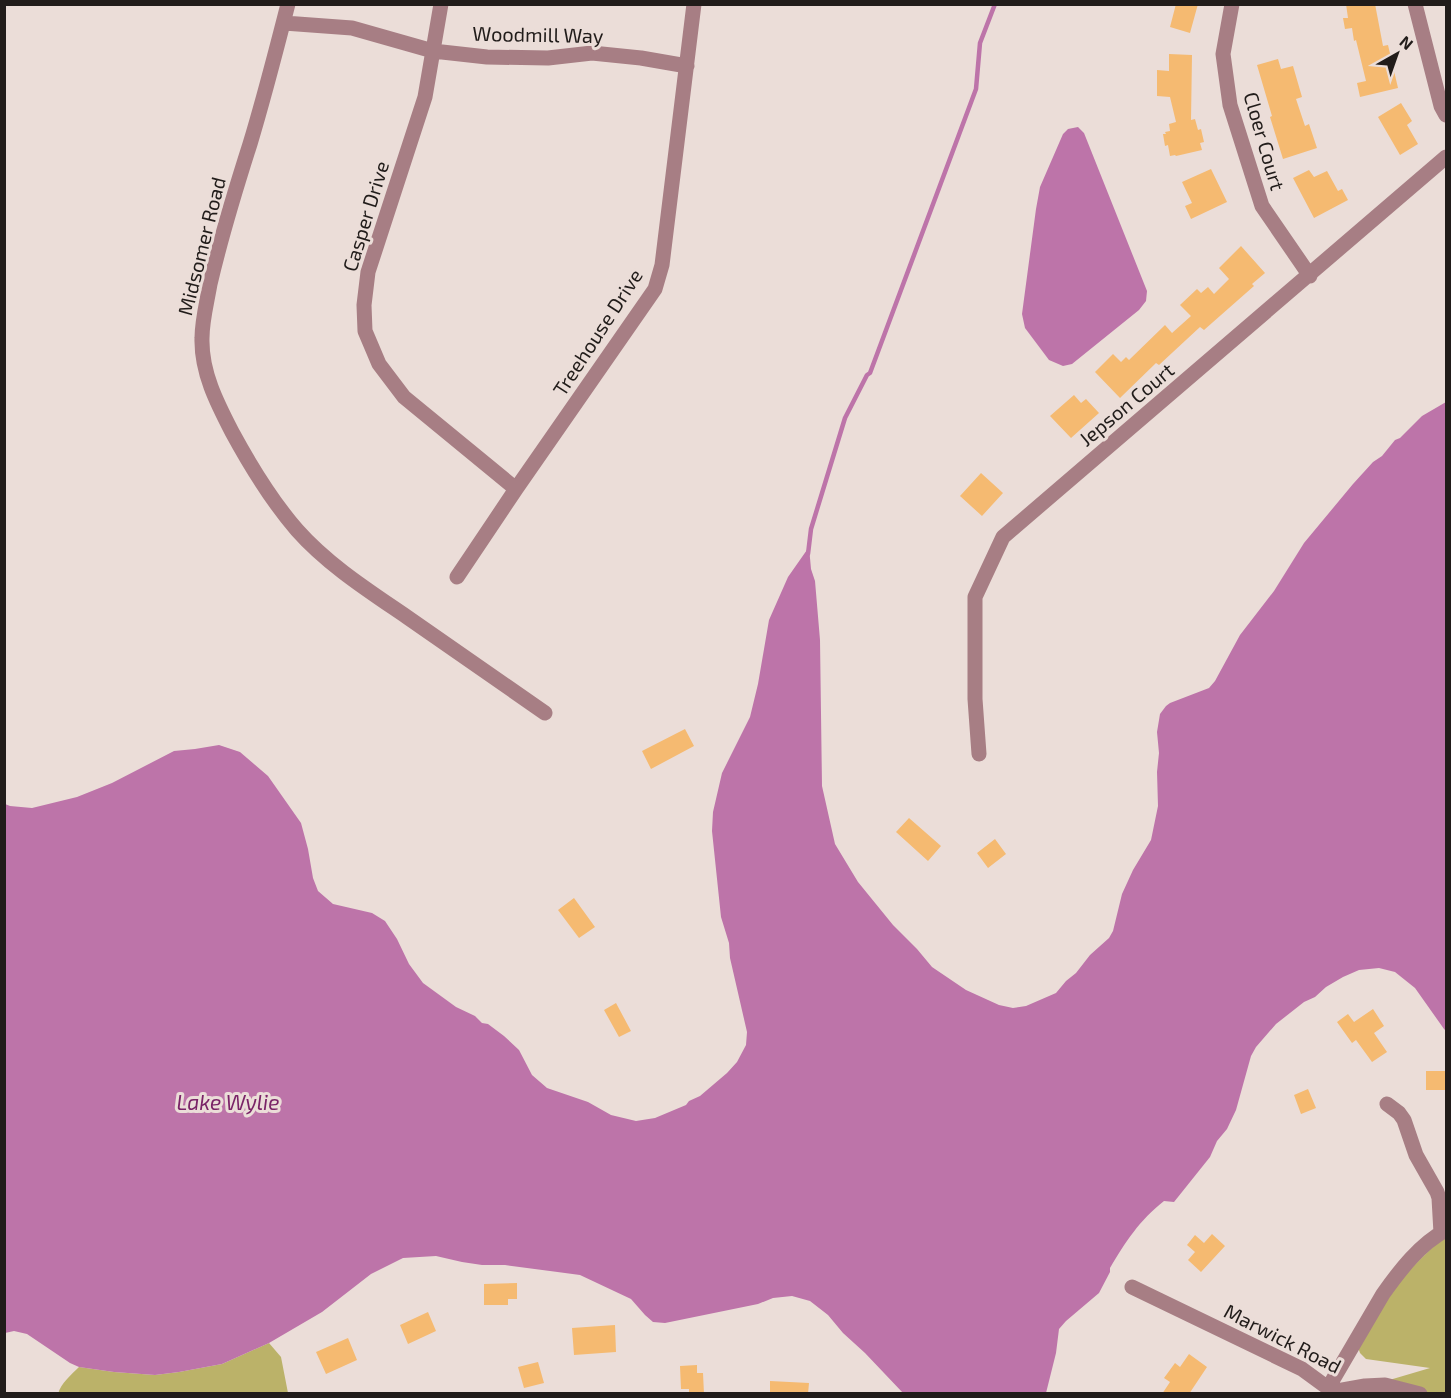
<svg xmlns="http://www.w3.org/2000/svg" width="1451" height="1398" font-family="'Exo 2',sans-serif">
<rect width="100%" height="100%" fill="#ebddd8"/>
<path fill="#bbb269" d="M1446,1234V1393L1342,1394L1430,1368L1366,1359L1360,1353L1358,1347L1391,1288Z
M269,1343L281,1357L288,1393L58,1394C61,1383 71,1375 79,1367L114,1372L155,1375L179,1372L222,1364Z"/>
<path fill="#bd74a9" d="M1078,127L1084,133L1147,291L1146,301L1139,310L1072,364L1063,366L1049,360L1025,328L1022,314L1036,209L1040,187L1063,134L1068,129Z
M1446,402V1031L1444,1029L1415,988L1395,972L1379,968L1359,970L1343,977L1326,987L1315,997L1304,1002L1276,1024L1256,1047L1251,1056L1236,1110L1227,1129L1217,1141L1210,1157L1174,1202L1164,1201C1139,1221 1126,1241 1110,1268V1272L1099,1293L1066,1321L1059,1329L1056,1353L1046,1393H903L865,1353L843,1333L828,1315L810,1301L792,1296L773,1298L758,1304L665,1323L653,1322L645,1315L631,1299L580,1275L505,1265H482L462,1262L436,1256L403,1258L371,1274L322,1312L269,1343L222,1364L179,1372L155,1375L114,1372L79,1367L70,1363L27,1334L14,1331L5,1333V804L10,806L32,808L77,797L112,783L174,751L195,749L219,745L240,752L268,776L301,823L308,849L313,878L318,891L333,904L372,913L385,921L397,939L409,964L423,983L456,1007L475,1016L482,1023L488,1024L504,1036L519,1050L532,1075L547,1088L588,1102L611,1115L636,1121L655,1118L686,1105L689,1101L700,1096L727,1073L737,1062L746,1045L747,1032L730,958L729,943L721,917L712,831L713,812L722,773L750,717L758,684L769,620L788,577L809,547L811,569L815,581L820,640L822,786L835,844L858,882L893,925L917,949L932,967L966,990L999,1005L1013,1008L1026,1006L1056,993L1066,981L1076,973L1090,955L1109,938L1113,931L1122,894L1133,870L1151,840L1158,806L1157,772L1159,753L1157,732L1160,714L1166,706L1170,703L1209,688L1215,681L1240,635L1274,591L1304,543L1353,484L1373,462L1382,456L1395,440L1400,438L1422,416Z"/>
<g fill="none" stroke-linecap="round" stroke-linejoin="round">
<path stroke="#bd74a9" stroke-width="4.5" d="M808,554L811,529L845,418L867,375L870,373L976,89L980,43L995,4"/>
</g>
<path fill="#f5ba71" d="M1176,4H1198L1190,33L1170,27Z
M1346,4H1375L1383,46L1388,45L1398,88L1360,97L1357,83L1366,81L1356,40L1354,41L1352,28L1345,29L1343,18H1348Z
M1169,54L1192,55L1191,120L1195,119L1198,130L1201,129L1204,142L1200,143L1202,150L1176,156L1175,155L1170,156L1168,145L1165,146L1163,134H1166L1165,132L1170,131L1169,124L1176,122L1170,97L1157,96V70L1169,71Z
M1278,59L1281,69L1293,66L1302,97L1296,99L1305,126L1309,124L1317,148L1283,159L1270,117L1272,116L1257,65Z
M1401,103L1412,121L1407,125L1418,144L1400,155L1378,117Z
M1211,169L1227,202L1191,219L1185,206L1192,203L1182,182Z
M1309,170L1314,177L1327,171L1338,191L1342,189L1348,200L1314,218L1293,178Z
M1241,246L1265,273L1252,284L1254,286L1204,330L1200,327L1159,365L1156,363L1120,398L1095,372L1113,354L1121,362L1126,357L1129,360L1165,325L1172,333L1191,316L1180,305L1197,289L1201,293L1208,287L1214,294L1229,279L1219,268Z
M1074,395L1081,403L1086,399L1099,413L1071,438L1050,416Z
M981,473L1003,493L982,516L960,496Z
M685,729L694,746L651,769L642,751Z
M909,818L941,846L928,861L896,832Z
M995,839L1006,854L988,868L977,853Z
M574,898L595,927L579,938L558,910Z
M616,1003L631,1031L619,1037L604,1010Z
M1373,1009L1384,1026L1374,1033L1387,1052L1372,1062L1356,1040L1352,1043L1337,1022L1348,1014L1354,1022Z
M1426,1071H1446V1090H1426Z
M1308,1089L1316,1108L1301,1114L1294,1095Z
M1212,1234L1225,1246L1201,1272L1188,1260L1195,1252L1187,1245L1195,1235L1204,1243Z
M517,1283V1299H508V1305H484V1284Z
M428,1312L436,1331L408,1344L400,1325Z
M615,1325L616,1352L574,1355L572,1328Z
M348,1338L357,1360L326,1374L316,1352Z
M1189,1354L1207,1367L1189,1394H1162L1170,1382L1164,1378L1175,1363L1180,1367Z
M538,1362L544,1383L524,1388L518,1367Z
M697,1365V1373H703L704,1394H689V1389H681L680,1366Z
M770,1381L809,1383L808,1394H770Z"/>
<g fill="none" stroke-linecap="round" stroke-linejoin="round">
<path stroke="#a77e84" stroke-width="15" d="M288,4C276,51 264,98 250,144C235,191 221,237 210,284C207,302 202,320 202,338C201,372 217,403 232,432C251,467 271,500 297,530C328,565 369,591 407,617C453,649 499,681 545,713
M441,4L425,97L368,272L364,305L365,331L379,364L404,397L516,489
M1232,4L1223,54L1230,105L1262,206L1310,276
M1415,4L1441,106L1446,115
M284,23L352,28L433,51L487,57L548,58L592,53L641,58L687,66
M457,577L516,489L655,289L662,265L694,4
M979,754L975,699V597L1003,537L1446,157
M1387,1104L1399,1113L1404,1120L1416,1155L1437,1192L1439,1198L1441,1233
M1132,1287L1302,1369L1328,1388L1337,1391L1365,1386L1385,1385L1420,1394
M1328,1388L1383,1294C1400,1270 1420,1244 1446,1230"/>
</g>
<g text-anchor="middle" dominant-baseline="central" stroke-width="6" stroke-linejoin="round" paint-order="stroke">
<g font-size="20" fill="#211c1a" stroke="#ebddd8">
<text transform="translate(538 34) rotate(1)">Woodmill Way</text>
<text transform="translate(1265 141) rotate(74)">Cloer Court</text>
<text transform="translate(365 216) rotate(-73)">Casper Drive</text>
<text transform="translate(201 246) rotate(-76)">Midsomer Road</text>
<text transform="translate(597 332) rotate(-57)">Treehouse Drive</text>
<text transform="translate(1126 404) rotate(-40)">Jepson Court</text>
<text transform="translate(1283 1338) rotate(27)">Marwick Road</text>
</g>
<g font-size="21" font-style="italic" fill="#7a2367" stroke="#ebddd8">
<text x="228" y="1101">Lake Wylie</text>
</g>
</g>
<rect width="1451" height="1398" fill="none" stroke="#211c1a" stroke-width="12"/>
<g transform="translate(1397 54) rotate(40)" stroke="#ebddd8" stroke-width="4.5" paint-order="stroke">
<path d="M0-4.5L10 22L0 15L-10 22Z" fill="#211c1a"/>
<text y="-9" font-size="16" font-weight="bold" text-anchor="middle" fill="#211c1a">N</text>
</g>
</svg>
